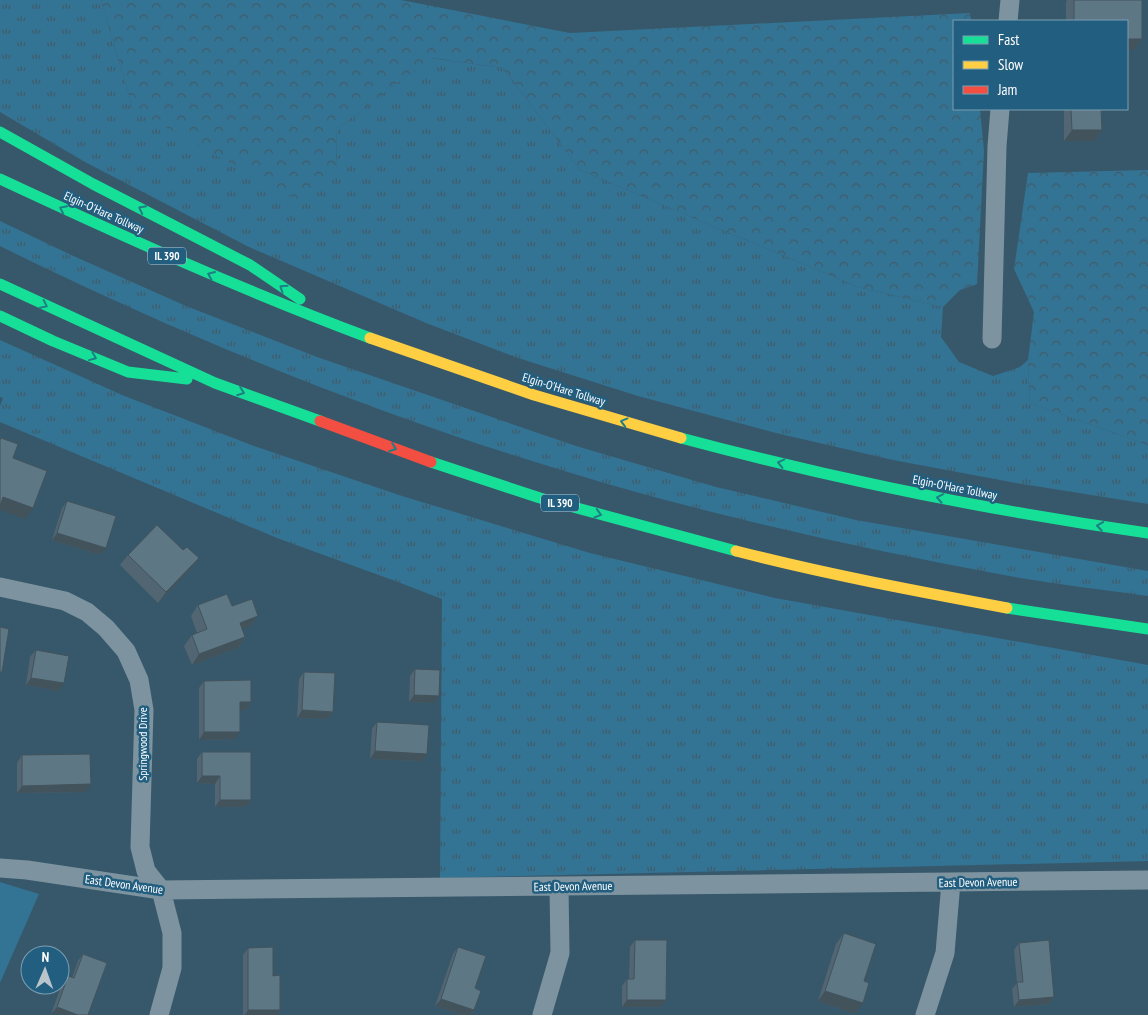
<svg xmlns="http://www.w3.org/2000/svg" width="1148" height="1015" font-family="'PT Sans Narrow',sans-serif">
<defs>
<pattern id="grass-tufts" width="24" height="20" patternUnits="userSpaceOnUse" patternTransform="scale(1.25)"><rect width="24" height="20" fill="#337394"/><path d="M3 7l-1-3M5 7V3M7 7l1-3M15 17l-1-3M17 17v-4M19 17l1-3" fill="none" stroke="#425c69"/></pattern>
<pattern id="forest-crowns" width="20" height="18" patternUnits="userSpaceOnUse" patternTransform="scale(1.25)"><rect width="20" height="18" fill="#337394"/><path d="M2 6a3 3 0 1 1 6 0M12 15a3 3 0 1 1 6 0" fill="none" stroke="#425c69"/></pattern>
</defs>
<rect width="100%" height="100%" fill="#37586a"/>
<path fill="url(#grass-tufts)" d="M0,0H101L133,109L336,171L337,129L430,58L503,68L580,170L858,287L943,307L941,337L959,362L993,376L1020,367L1028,360L1030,403L1148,445V504L1016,483L893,460L776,433L638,396L515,357L426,323L249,247L85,162L0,112Z
M0,221L69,254L186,306L317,357L576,446L716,487L856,520L1148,571V596C1100,589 1052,584 1004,575C905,557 806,536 708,511C466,450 224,357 0,246Z
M0,340L122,395L254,446L402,496L590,553L775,598L1148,665V861L440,878L442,599L398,582L277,538L0,422V406L3,398L0,397Z"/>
<path fill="url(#forest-crowns)" d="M101,0H401L570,33L970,13L971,21H954V109H980L984,151L977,284L960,290L943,307L858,287L580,170L503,68L431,58L337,129L336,171L300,202L133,109Z
M1148,170V445L1030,403L1028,360L1034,312L1014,269L1028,173Z"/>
<path fill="#337394" d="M0,882L39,894L0,983Z"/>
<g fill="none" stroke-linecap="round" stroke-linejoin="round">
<path stroke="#7d94a0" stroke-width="19" d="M1008,21L1010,0
M992,339L997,146L1000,109
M0,587L65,601L87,612L106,628L126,651L139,680L144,710L140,847L146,871L161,890L172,933V968L159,1015
M0,868L27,870L161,890L1148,880
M542,1015L560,953L559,887
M925,1015L945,953L951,882"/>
<path stroke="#16e098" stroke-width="11" d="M0,132L93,184L250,265L300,299
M0,179C122,236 244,291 370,338
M0,284L215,383L320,421
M0,316L53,341L128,372L187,379
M681,438C834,479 991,511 1148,533
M431,462L540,498L736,551
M1007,608L1148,629"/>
<path stroke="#ffcf43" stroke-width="11" d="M370,338L534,395L681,438
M736,551C825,574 916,591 1007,608"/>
<path stroke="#f24e42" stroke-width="11" d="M320,421L431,462"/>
</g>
<path fill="#516672" d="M1067,0H1142V39L1134,50L1127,21H1066V2Z
M1064,109H1104L1101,112L1102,130L1094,141H1064Z
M67,501L100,555L52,540L62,508Z
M183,550L199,558L191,569L158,603L120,565L128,555Z
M198,605L232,606L258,616L251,626L242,629L245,637L238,648L192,665L184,646L192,635L197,633L191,616Z
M36,650L59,691L26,685L30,657Z
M415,669L434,703L409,702L410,676Z
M304,672L333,712L328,719L297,718L299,679Z
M204,681L251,702L246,710H240L235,739L199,740V688Z
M377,722L427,754L422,761L370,759L372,729Z
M202,752L251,800L246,807H215V784L197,783V759Z
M22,755L86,792L17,793V763Z
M844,933L864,981L855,1014L818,1001L836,944Z
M635,940L666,1000L661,1007H622V986L627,979H629L630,947Z
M1019,943L1054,997L1049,1004L1014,1007L1012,989L1017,983L1014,950Z
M458,947L475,988L474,1010L471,1015H462L435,1006L453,954Z
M248,948L273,976L280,1010L277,1015H243V955Z
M83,954L107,963L51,1014L62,984L68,976L72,978L78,961Z"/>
<path fill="#42535c" d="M1127,39H1142L1134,50H1127Z
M1072,130H1102L1094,141H1064Z
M3,497L33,508L25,519L0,510V502Z
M57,533L106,548L100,555L52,540Z
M199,558L191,569L158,603L166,592Z
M258,616L251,626L232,633L240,623Z
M245,637L238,648L192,665L199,654Z
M31,678L64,683L59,691L26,685Z
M414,695L439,696L434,703L409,702Z
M240,702H251L246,710H235Z
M302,710L333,712L328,719L297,718Z
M204,732H240L235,739L199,740Z
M375,751L427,754L422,761L370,759Z
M202,776H220L215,784L197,783Z
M91,784L86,792L17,793L22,786Z
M220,800H251L246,807H215Z
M825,991L863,1003L855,1014L818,1001Z
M1054,997L1049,1004L1014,1007L1019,1000Z
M441,999L474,1010L471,1015H462L435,1006Z
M627,1000H666L661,1007H622Z
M57,1007L78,1015L51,1014Z
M248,1010H280L277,1015H245Z"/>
<path fill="#5e7784" stroke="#42535c" d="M1074,0H1142V39H1127V21H1074Z
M1071,109H1101L1102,130H1072Z
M1,438L18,444L13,458L47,471L33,508L3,497L0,506V440Z
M67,501L116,516L106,548L57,533Z
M157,525L183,550L187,547L199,558L166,592L128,555Z
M227,594L232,606L252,599L258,616L240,623L245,637L199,654L192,635L207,629L198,605Z
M0,627L9,629L2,672H0Z
M36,650L69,656L64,683L31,678Z
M415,669L440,670L439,696L414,695Z
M304,672L335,673L333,712L302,710Z
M251,680V702H240V732H204V681Z
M377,722L429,725L427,754L375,751Z
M202,752H251V800H220V776H202Z
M90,754L91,784L22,786V755Z
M844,933L876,944L864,981L869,983L863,1003L825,991Z
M635,940H667L666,1000H627V979H634Z
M1049,940L1054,997L1019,1000L1017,982H1023L1019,943Z
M273,947V976L280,975V1010H248V948Z
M458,947L486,956L475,988L481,991L474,1010L441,999Z
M83,954L107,963L88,1015H78L57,1007L68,976L74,978Z"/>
<defs><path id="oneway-chevron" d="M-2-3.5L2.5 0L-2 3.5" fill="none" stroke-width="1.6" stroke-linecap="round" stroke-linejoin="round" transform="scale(1.25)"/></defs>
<g stroke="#1f7e85">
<use href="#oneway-chevron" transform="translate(63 209) rotate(-154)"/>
<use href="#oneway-chevron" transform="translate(142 209) rotate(-153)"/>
<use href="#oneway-chevron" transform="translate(211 275) rotate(-157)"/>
<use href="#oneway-chevron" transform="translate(283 288) rotate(-145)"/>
<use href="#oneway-chevron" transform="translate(44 305) rotate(26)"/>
<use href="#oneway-chevron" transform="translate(93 357) rotate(22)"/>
<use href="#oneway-chevron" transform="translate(241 392) rotate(20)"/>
<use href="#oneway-chevron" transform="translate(624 422) rotate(-165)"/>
<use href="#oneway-chevron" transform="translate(393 448) rotate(20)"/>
<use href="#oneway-chevron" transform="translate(781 463) rotate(-167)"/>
<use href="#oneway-chevron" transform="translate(940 498) rotate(-169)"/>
<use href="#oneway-chevron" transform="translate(598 514) rotate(16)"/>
<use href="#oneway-chevron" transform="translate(1100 526) rotate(-171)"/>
</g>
<g text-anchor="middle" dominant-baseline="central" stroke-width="5" stroke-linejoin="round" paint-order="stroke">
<g fill="#225e7f" stroke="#bdcfd9" stroke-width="1">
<rect x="148" y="247.5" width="38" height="17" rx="4"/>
<rect x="541" y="494.5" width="38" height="17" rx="4"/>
</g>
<g font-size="11" font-weight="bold" fill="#fff">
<text x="167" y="256">IL 390</text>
<text x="560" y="503">IL 390</text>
</g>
<g font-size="12" fill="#fff" stroke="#225e7f">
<text transform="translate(104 212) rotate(24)">Elgin-O'Hare Tollway</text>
<text transform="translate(564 389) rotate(17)">Elgin-O'Hare Tollway</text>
<text transform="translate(955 487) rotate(11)">Elgin-O'Hare Tollway</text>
<text transform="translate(142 744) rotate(-90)">Springwood Drive</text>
<text transform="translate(978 882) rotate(-1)">East Devon Avenue</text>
<text transform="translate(124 884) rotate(8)">East Devon Avenue</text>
<text transform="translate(573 886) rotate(-1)">East Devon Avenue</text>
</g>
</g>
<rect x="953" y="20" width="175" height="90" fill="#225e7f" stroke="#7a9eb2"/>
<rect x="963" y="36" width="25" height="8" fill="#16e098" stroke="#7a9eb2"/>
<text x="998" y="45" font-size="15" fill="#ffffff">Fast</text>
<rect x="963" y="61" width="25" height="8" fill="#ffcf43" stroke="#7a9eb2"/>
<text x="998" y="70" font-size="15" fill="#ffffff">Slow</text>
<rect x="963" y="86" width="25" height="8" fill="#f24e42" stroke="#7a9eb2"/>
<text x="998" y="95" font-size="15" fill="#ffffff">Jam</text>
<g transform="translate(45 970) rotate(2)"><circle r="24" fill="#225e7f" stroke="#7a9eb2"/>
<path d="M0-4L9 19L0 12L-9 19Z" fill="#b9c5cb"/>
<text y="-8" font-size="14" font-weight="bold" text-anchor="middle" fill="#ffffff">N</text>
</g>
</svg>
